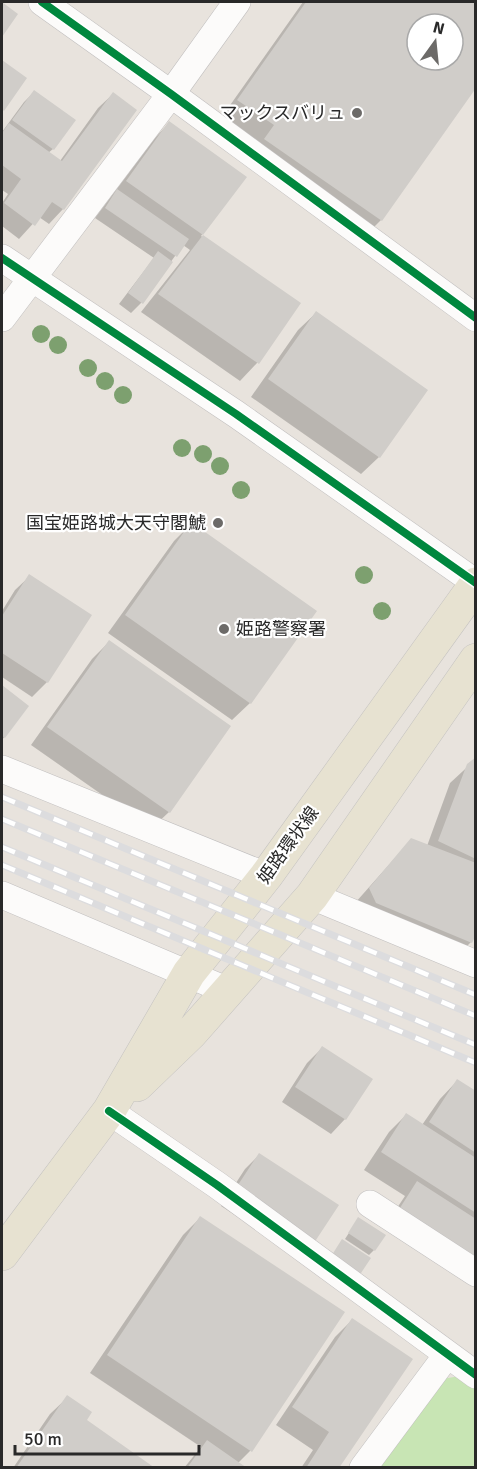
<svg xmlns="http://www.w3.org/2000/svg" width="477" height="1469" font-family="Signika,'Noto Sans JP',sans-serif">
<rect width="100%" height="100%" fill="#e8e3dd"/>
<path fill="#c8e5b4" d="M460,1376L475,1388V1467L377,1468L442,1379Z"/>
<path fill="#0003" fill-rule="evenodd" d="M303,2H476V85L381,220L364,237L221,118ZM417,24H453V60H417Z
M2,62L25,79L2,111Z
M34,92L53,149L48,153L60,161L98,108L113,94L63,209L49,224L39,217L19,239L2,226V203L8,194L2,190V132L24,102Z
M169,123L245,178L201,236L299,304L257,363L240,381L141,312L190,250L183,245L141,303L131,313L119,304L154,258L95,218L155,138Z
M316,313L379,457L361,474L251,397L298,330Z
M191,524L315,612L250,703L232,720L108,633L174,541Z
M30,576L90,616L47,682L32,697L2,677V611L15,590Z
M109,642L169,812L151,829L31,745L92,659Z
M2,687L27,706L2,740Z
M476,759V931L471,942L456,957L355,903L411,840L427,846L450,783Z
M322,1048L345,1119L331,1134L282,1102L307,1063Z
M457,1081L476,1093V1284L385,1226L405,1196L364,1170L389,1132L406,1115L422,1125L440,1099Z
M259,1155L299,1257L221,1206L245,1169Z
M200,1218L343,1313L250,1451L238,1463L244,1468H184L201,1447L90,1373L183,1235Z
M356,1222L374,1250L369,1255L345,1239Z
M352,1320L338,1468H301L313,1450L276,1425L335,1337Z
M68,1397L85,1420L153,1468H13L50,1414Z"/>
<path fill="#d0cdc9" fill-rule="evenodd" d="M2,2L18,14L2,37Z
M306,2H476V88L382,221L264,139L274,125L237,100ZM417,24H453V60H417Z
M2,60L27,78L4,111L2,109Z
M34,90L76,120L54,150L12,120Z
M113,92L137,110L64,210L52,202L35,226L4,203L21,179L2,165V133L9,123L62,161Z
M169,121L247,177L203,235L126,181Z
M117,189L189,239L177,257L105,208Z
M203,235L301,303L259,364L158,294Z
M158,251L173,262L143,304L128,293Z
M316,311L428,390L380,458L268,379Z
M191,522L317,611L251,704L125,615Z
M29,574L92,615L48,683L2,653V616Z
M109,640L231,726L170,813L47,727Z
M2,685L29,706L5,738L2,736Z
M476,757V859L438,841L467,764Z
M411,838L476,863V935L472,943L376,903L369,888Z
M322,1046L373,1079L346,1120L295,1087Z
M457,1079L476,1091V1153L429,1122Z
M406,1113L476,1158V1213L381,1152Z
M259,1153L339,1205L314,1243L234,1191Z
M417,1181L476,1219V1261L398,1211Z
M200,1216L345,1312L252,1452L107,1355Z
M358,1217L386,1235L375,1251L348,1233Z
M342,1239L371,1258L359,1276L330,1258Z
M352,1318L413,1359L339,1468H306L329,1432L292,1407Z
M67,1395L92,1412L87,1420L155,1468H16Z
M207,1440L247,1468H187Z"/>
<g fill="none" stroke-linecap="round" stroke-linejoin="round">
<g stroke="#c1bfbf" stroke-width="28">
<path id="minor" d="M42,2L171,94L476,318
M2,258L236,414L476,583
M2,318L171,94L237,2
M2,769L266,876
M2,895L228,991
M312,896L476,964
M109,1111L217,1185L476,1375
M370,1204L476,1273
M363,1468L447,1355"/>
</g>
<g stroke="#c4c2c0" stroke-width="34">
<path id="major" d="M137,1085L191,1033L312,896L476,660
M2,1254L109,1111L189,973L266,876L476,584"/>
</g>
<use href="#minor" stroke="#fcfbfa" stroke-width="27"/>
<use href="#major" stroke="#e7e2d1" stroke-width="33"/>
<g stroke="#dcdcde" stroke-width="7">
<path id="rail" d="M2,797L476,995
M2,819L476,1016
M2,847L476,1045
M2,865L476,1063"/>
</g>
<use href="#rail" stroke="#fff" stroke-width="4.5" stroke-dasharray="14" stroke-linecap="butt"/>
<g stroke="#fff" stroke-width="11">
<path id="cycleway" d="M42,2L171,94L476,318
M2,258L236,414L476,583
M109,1111L217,1185L476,1375"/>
</g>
<use href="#cycleway" stroke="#00873e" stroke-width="8"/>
</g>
<g fill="#7da06f">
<circle cx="41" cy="334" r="9"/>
<circle cx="58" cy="345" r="9"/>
<circle cx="88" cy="368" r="9"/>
<circle cx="105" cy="381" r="9"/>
<circle cx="123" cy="395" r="9"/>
<circle cx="182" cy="448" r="9"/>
<circle cx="203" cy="454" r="9"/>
<circle cx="220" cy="466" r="9"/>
<circle cx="241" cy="490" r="9"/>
<circle cx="364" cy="575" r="9"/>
<circle cx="382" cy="611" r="9"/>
</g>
<g fill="#6c6a68" stroke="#fff" stroke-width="2">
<circle cx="357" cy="113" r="6"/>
<circle cx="218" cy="523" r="6"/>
<circle cx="224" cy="629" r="6"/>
</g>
<g text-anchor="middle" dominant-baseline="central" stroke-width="4.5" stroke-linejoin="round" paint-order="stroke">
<g font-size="18" fill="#292929" stroke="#fff" text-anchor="end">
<text x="345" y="113">マックスバリュ</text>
<text x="206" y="523">国宝姫路城大天守閣鯱</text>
<text x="236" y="629" text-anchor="start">姫路警察署</text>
</g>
<g font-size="18" fill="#292929" stroke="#fff">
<text transform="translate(288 845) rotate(-54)">姫路環状線</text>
</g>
</g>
<rect width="477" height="1469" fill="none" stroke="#292929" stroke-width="6"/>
<g transform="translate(435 42) rotate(15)"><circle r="28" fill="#ffffff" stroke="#a9a9a9" stroke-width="1.5"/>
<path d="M0-4.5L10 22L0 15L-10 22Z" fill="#6c6a68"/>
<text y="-9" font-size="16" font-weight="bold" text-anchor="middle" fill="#292929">N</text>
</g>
<path d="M15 1445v9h184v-9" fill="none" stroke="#292929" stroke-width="3"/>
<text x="24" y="1445" font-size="18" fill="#292929" stroke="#ffffff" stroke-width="4.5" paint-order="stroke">50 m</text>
</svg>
